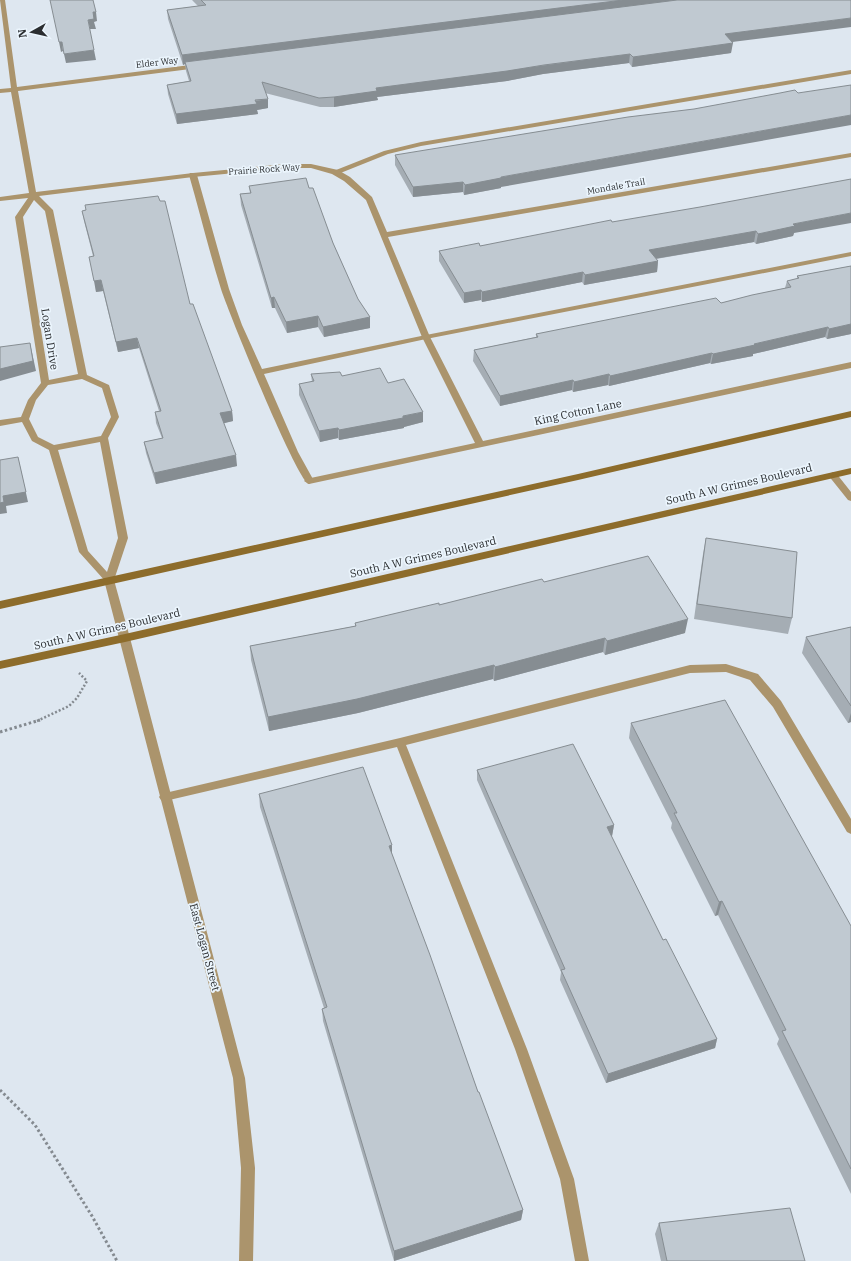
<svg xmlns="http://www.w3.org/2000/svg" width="851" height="1261" font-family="'IBM Plex Serif',serif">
<rect width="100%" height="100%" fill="#dee7f0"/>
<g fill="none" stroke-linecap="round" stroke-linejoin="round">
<path stroke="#848a90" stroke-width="2.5" stroke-dasharray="2 2" stroke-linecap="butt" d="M37,721L69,706L77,698L87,681L79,673"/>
<path stroke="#848a90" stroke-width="3" stroke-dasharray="2.5 2.5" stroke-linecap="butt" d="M0,732L40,720
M0,1090L35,1125L92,1216L117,1261"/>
<path fill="#ab946c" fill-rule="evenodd" d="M851,70V74L421,146L388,154L338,174H335L331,172L384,151L421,142Z
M190,173H193L197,175L229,289L242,325L262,369L426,335L851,252V256L426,339L264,374L298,452L314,481L309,484C297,481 228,311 221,289C209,251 200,213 189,175Z"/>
<path fill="#ab946c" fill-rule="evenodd" d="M0,0H5L17,87L198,64L201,66L198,68L18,91L36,192L193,173L286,164H311L338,170L350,177L372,197L387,232L851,153V157L388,237L430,337L483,441L851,362V368L309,484L304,481L306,479L475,443L422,337L366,200L344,181L332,174L311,168H286L193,177L39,196L53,210L87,375L109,385L119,417L108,438L128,538L114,580L112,582H106L79,552L49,450L32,441L22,422L0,426V420L21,417L28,400L41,383L15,217L28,198L0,201V197L29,193L11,92L0,93V89L11,88ZM34,200L45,211L78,374L49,380L23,217ZM82,379L102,388L111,417L101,436L54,445L38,437L29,419L36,400L48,385ZM100,442L118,538L107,572L88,551L58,450Z
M833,472L836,473L851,492V501L848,500L828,475Z
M726,664L758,674L781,701L851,819V834L847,832L773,707L750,680L726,672L690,673L406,745L527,1049L574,1179L589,1261H575L560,1179L515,1049L397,747L165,801L161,800L159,797L161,794L165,793L400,738L690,665Z"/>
<path fill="#ab946c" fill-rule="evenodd" d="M109,577L114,580L130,638L245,1078L255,1168L253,1261H239L241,1168L233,1078L104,580Z"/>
<path fill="#8d6c2b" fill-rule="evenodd" d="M851,411V417L578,480L0,609V601L578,474Z
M851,468V474L125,642L0,669V661L125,634Z"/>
</g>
<path fill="#a5adb4" d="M192,0H851L732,42L731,53L632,67L629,63L543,74L507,81L377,97L378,100L334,107H320L265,93L268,108L257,110L258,114L177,124L168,94L167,85L189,81L186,71L185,64L183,65L168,19L167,10L198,6Z
M395,155L501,187V188L464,195L463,192L413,197L395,165Z
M249,186L309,188L333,243L370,328L324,337L318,327L287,333L275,308H272L241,205L240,194L250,193Z
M82,211L190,304L232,411L233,421L223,423L237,466L156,484L146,453L144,442L162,438L156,423L155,412L159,411L139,348L118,352L103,291L96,292L93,256L84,221Z
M612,222L794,233L793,236L756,244L754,242L656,259L658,261L657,272L584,285L582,282L482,302L481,300L464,303L439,261V251L480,246Z
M851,266V334L827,339L825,337L753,354V356L711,364L710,363L609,386L608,385L573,392L572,390L500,406L473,361L474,350L536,337V334L721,303L785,288L787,281L797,279V276Z
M311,374L342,376L388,383L423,422L404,427V428L339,440L338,438L320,442L299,395V384L312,382Z
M706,538L792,618L788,634L694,619L703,554Z
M544,582L685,633L605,655L603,652L494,681L493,679L358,713L269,731L251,660L250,646L355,626V623Z
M851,627V722L848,723L802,653L806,637Z
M631,723L851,926V1194L777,1044L779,1039L718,915L715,916L671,828L672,823L629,738Z
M477,770L614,825L612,836H611L663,940L717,1039L715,1048L606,1083L560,980L561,972L477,780Z
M259,794L392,855L478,1092L523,1210L521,1220L394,1261L323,1021L322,1009L324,1008L260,807Z
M659,1223L805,1261H661L655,1234Z"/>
<path fill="#868d92" d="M623,0H695L185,62V64L183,65L182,55Z
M93,12H96L97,21L94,22L96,29H90L88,20Z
M851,18V27L724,43L725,34Z
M59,42H62L63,51L61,52Z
M733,43L731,53L632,67L633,57Z
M94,50L96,60L66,63L64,54Z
M630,54L629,63L543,74L507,81L377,97L378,100L334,107V97L376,88Z
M268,99V108L257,110L258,114L177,124L176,114Z
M851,115V125L501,187V188L464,195L465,185L501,177Z
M463,182V192L413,197V187Z
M851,213V223L794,233L793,236L756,244L758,234L793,224Z
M756,231L754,242L648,260L649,250Z
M658,261L657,272L584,285L585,275Z
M583,272L582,282L482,302V292Z
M101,280L103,291L96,292L94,281Z
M481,290V300L464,303V293Z
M274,297L275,308H272L271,298Z
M318,316V327L287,333L286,322Z
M370,317V328L324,337L323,327Z
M851,324V334L827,339L829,329Z
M828,327L825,337L753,354V356L711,364L713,354L754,344Z
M137,338L139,348L118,352L116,342Z
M30,343L36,371L0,381V369Z
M712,353L710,363L609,386L610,376Z
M609,374L608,385L573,392L574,382Z
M573,380L572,390L500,406V396Z
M232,411L233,421L221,424L220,413Z
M423,412V422L404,427V428L339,440V430Z
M338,428V438L320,442L319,431Z
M236,455L237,466L156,484L154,473Z
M18,457L28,502L6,506L7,513L0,514V503Z
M688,619L685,633L605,655L607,641Z
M605,638L603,652L494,681L495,667Z
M494,665L493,679L358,713L269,731L268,717Z
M851,713V722L848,723Z
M614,825L612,836L605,838L607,827Z
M392,845V858L389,846Z
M722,901L718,915L715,916L719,902Z
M717,1039L715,1048L606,1083L608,1074Z
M523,1210L521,1220L394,1261V1251Z"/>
<path fill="#c0c9d1" stroke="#868d92" d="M50,0H93L96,12H93L94,19L88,20L94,50L64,54L62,42H59Z
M201,0H623L182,55L167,10L206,5Z
M677,0H851V18L725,34L733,43L633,57L630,54L544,65L507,71L376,88L377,91L334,97L319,98L262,82L268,99L255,100L257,104L176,114L167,85L191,81L185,62Z
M851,85V115L501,177V178L465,185L463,182L413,187L395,155L628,117L694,109L780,93L795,90L798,93Z
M306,178L309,188H313L333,243L358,299L370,317L323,327L318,316L286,322L274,297L271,298L240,194L251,193L249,186Z
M851,179V213L793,224L795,226L758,234L756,231L649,250L658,261L585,275L583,272L482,292L481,290L464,293L439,251L479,243L480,246L611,220L612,222L700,207Z
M158,196L160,201H165L190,304H193L232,411L220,413L236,455L154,473L144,442L163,438L155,412L161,411L137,338L116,342L101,280L94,281L89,257L94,256L82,211L86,210L85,205Z
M851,266V324L829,329L828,327L754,344L755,345L713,354L712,353L610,376L609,374L574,382L573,380L500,396L474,350L538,337L536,334L716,298L721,303L752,295L791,287L787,281L799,278L797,276Z
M30,343L33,361L0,369V347Z
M380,368L388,383L404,379L423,412L403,416V418L339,430L338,428L319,431L299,384L314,381L311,374L340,372L342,376Z
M18,457L26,492L3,496L4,502L0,503V460Z
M706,538L797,552L792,618L697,604Z
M648,556L688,619L607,641L605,638L495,667L494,665L357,699L268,717L250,646L356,626L355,623L439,603V605L542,579L544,582Z
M851,627V706L806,637Z
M725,700L851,926V1169L782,1031L786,1030L722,901L719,902L674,813H677L631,723Z
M573,744L614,825L607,827L663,940L666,939L717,1039L608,1074L561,970L565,969L477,770Z
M363,767L392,845L389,846L430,955L478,1092H479L523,1210L394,1251L322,1009L327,1007L259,794Z
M790,1208L805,1261H667L659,1223Z"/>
<g text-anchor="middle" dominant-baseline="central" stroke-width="3.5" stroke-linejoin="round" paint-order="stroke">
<g font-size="9" fill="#2a2d30" stroke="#ebf5fd">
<text transform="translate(157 62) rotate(-7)">Elder Way</text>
<text transform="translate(264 169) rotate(-4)">Prairie Rock Way</text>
<text transform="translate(616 186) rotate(-10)">Mondale Trail</text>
</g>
<g font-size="11" fill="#2a2d30" stroke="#ebf5fd">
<text transform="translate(50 339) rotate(81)">Logan Drive</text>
<text transform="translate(578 412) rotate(-12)">King Cotton Lane</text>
<text transform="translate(739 484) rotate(-13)">South A W Grimes Boulevard</text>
<text transform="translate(423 557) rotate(-13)">South A W Grimes Boulevard</text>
<text transform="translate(107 629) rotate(-13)">South A W Grimes Boulevard</text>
<text transform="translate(205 947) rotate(75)">East Logan Street</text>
</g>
</g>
<g transform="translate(32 32) rotate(262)" stroke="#ebf5fd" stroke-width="3" paint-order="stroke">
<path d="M0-3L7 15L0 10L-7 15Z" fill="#2a2d30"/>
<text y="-6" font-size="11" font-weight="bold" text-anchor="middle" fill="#2a2d30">N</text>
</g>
</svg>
